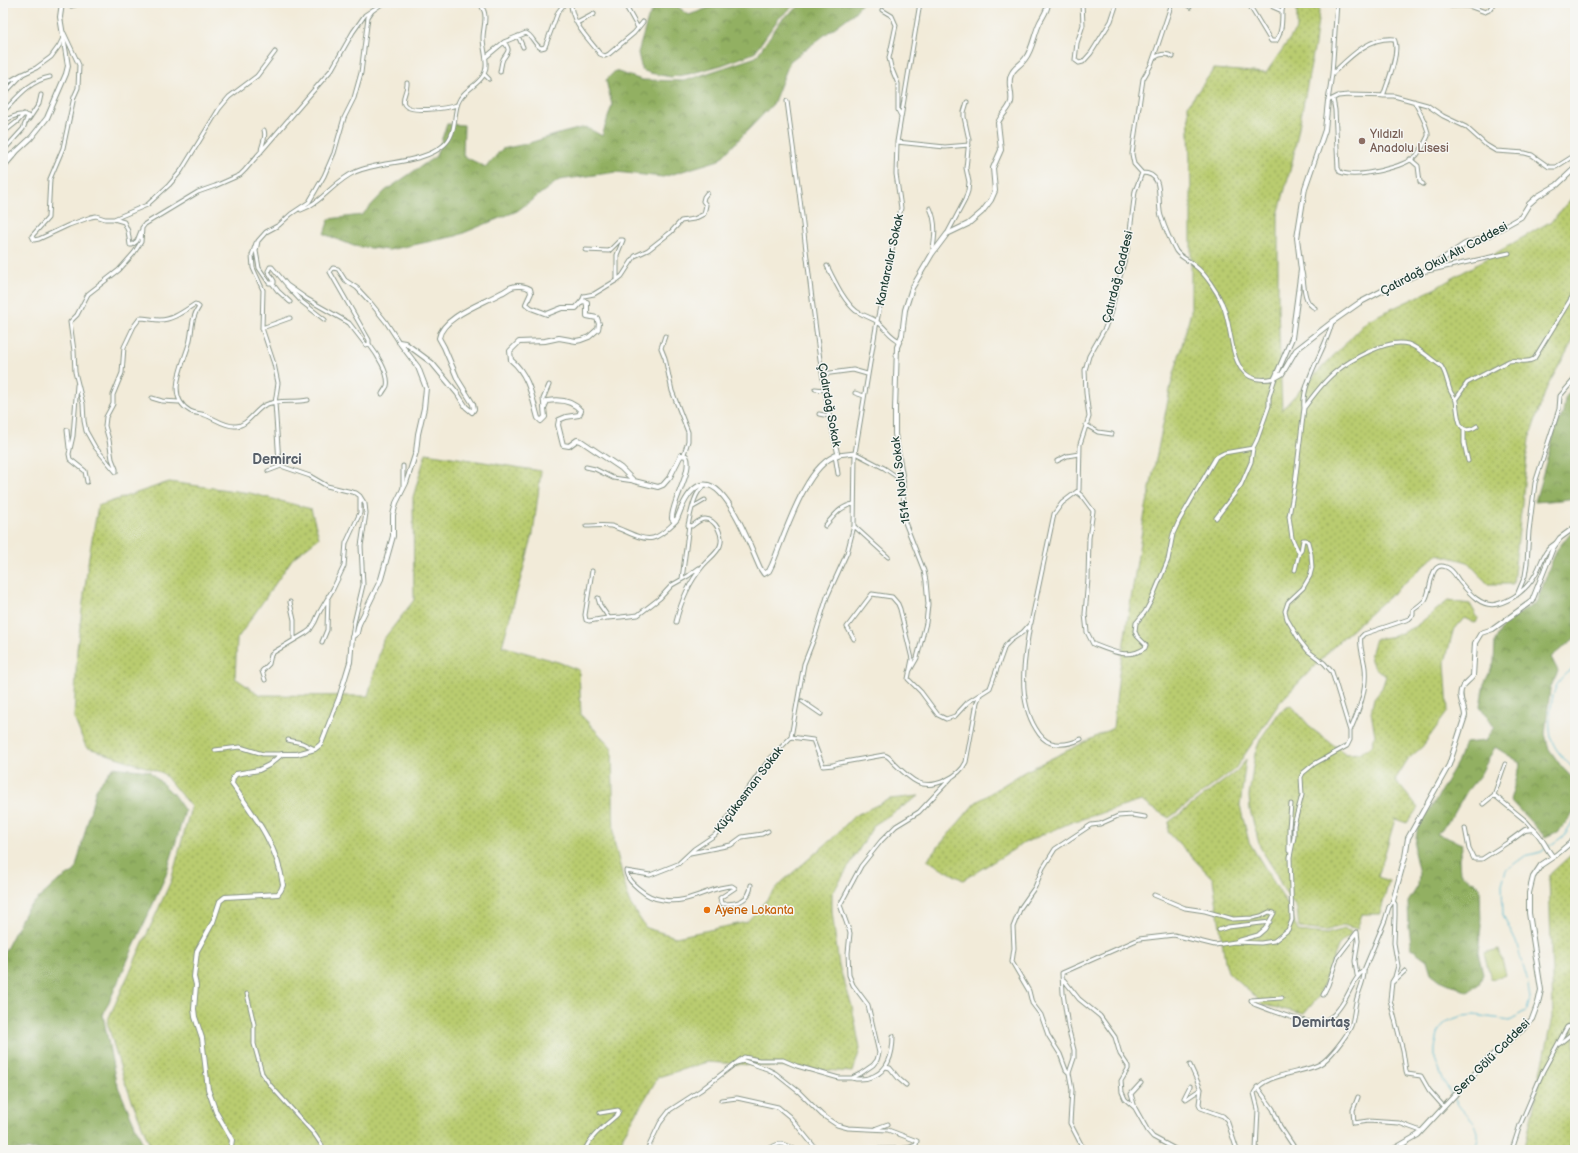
<svg xmlns="http://www.w3.org/2000/svg" width="1578" height="1153" font-family="'Balsamiq Sans',sans-serif">
<defs>
<pattern id="grass-dots" width="8" height="8" patternUnits="userSpaceOnUse"><rect width="8" height="8" fill="#b9cc70"/><path d="M2 2h.1M6 6h.1" fill="none" stroke="#96a75d" stroke-width="1.8" stroke-linecap="round"/></pattern>
<pattern id="forest-crowns" width="20" height="18" patternUnits="userSpaceOnUse"><rect width="20" height="18" fill="#92b062"/><path d="M2 6a3 3 0 1 1 6 0M12 15a3 3 0 1 1 6 0" fill="none" stroke="#779052"/></pattern>
</defs>
<rect width="100%" height="100%" fill="#f6f6f2"/>
<filter id="ink" filterUnits="userSpaceOnUse"><feTurbulence type="fractalNoise" baseFrequency=".025" numOctaves="2"/><feDisplacementMap in="SourceGraphic" scale="8" xChannelSelector="R" yChannelSelector="G"/><feConvolveMatrix kernelMatrix="1 2 1 2 8 2 1 2 1" color-interpolation-filters="sRGB"/></filter>
<filter id="wash" filterUnits="userSpaceOnUse"><feTurbulence type="fractalNoise" baseFrequency=".012" numOctaves="4" result="noise"/><feDisplacementMap in="SourceGraphic" scale="16" xChannelSelector="R" yChannelSelector="G"/><feGaussianBlur stdDeviation="0.9" result="paint"/><feColorMatrix in="noise" values="0 0 0 0 0 0 0 0 0 0 0 0 0 0 0 0 0 1.4 0 .05"/><feComposite in="paint" operator="in"/></filter>
<g filter="url(#wash)">
<rect width="100%" height="100%" fill="#f2ebd9"/>
<path fill="url(#grass-dots)" stroke="#6c8452" d="M1297,3H1320L1315,44L1292,163L1278,215V307L1282,409L1368,320L1434,289L1553,220L1575,194V337L1547,387L1529,439L1513,584H1488L1468,562L1437,554L1338,642L1280,702L1235,769L1169,818L1141,801L1072,822L1026,842L963,880L927,860L975,803L1024,772L1113,728L1119,673L1144,518L1171,385L1191,312V191L1188,105L1214,69L1266,73L1297,28Z
M426,453L541,471L533,534L502,646L558,662L579,670L581,715L612,748L614,841L629,902L646,928L676,937L747,922L782,882L832,839L854,816L890,799L919,796L874,825L832,894V911L839,966L852,1006L860,1049L853,1072L707,1062L658,1077L623,1136L619,1150H144L149,1143L124,1080L107,1022L171,881L191,807L163,773L86,747L74,718L77,649L89,556L98,506L169,482L250,493L311,509L319,538L293,558L237,639L235,678L260,695L368,696L383,640L414,600L413,497Z
M1448,601L1470,604L1478,618L1476,623L1464,618L1453,631L1445,662L1448,711L1422,747L1408,759L1395,780L1418,808L1407,823L1395,819L1378,877L1389,881L1380,914H1362L1357,929L1343,925L1325,931L1299,928L1297,909L1282,887L1276,873L1260,847L1250,810L1249,796L1255,753L1261,738L1280,711L1291,705L1312,729L1346,754L1360,753L1372,746L1375,735L1371,712L1374,698L1382,688L1386,676C1368,664 1368,659 1375,639L1395,636L1416,626Z
M1246,759L1240,806L1249,842L1287,904L1298,931L1327,934L1344,929L1352,932L1338,946L1319,996L1304,1014L1264,1005L1228,972L1225,961L1213,879L1168,832L1169,822L1237,771Z
M1575,851V1150H1523L1525,1147L1553,1017L1549,875Z"/>
<path fill="url(#forest-crowns)" stroke="#58764b" d="M658,3H673L689,15L711,7H731L735,3H797L779,18L754,53L722,65L689,74L671,77L650,73L642,70L638,53L648,18Z
M804,3H862L854,13L790,61L773,104L719,160L663,177L616,172L559,180L517,211L456,236L389,250L354,246L324,234L329,219L362,215L385,191L436,156L447,124L464,125L463,156L486,167L502,149L526,144L562,133L586,127L602,136L612,105L606,80L615,71L642,80L684,81L756,57L782,19Z
M1575,385V498L1561,500L1535,502L1555,430L1563,413L1565,398Z
M1575,531V638L1551,657L1558,671L1550,689L1545,734L1549,749L1561,766L1575,781V811L1559,831L1545,837L1510,800L1521,763L1495,747L1480,775L1467,791L1451,819L1437,834L1463,844L1459,859L1460,873L1480,887L1481,926L1478,952L1483,974L1479,984L1468,992L1440,980L1431,973L1427,960L1412,949L1409,928L1408,902L1418,886L1419,873L1414,852L1418,825L1435,802L1458,761L1465,743L1485,741L1494,727L1480,706L1484,684L1494,663L1495,641L1502,627L1537,601L1556,551L1570,533Z
M113,767L149,771L173,794L185,811L166,875L103,1015L116,1082L143,1144L139,1150H3V955L26,910L57,882L75,871L96,789Z"/>
<path fill="#b9cc70" stroke="#6c8452" d="M1499,949L1506,975L1491,979L1484,953Z"/>
<g fill="none" stroke-linecap="round" stroke-linejoin="round">
<path stroke="#4fb5cd" stroke-width="1" d="M1575,668C1566,672 1560,678 1556,687C1550,700 1547,731 1553,743C1558,754 1567,762 1575,770
M1548,847L1565,835L1575,819
M1452,1096L1443,1080L1435,1059V1048L1439,1030L1443,1025L1450,1020L1462,1016L1474,1015L1510,1020L1527,1010L1530,999L1527,979L1516,942L1503,915L1502,884L1506,870L1525,856L1541,852L1545,849
M1454,1098C1464,1119 1488,1123 1474,1150"/>
</g>
</g>
<g filter="url(#ink)">
<g fill="none" stroke-linecap="round" stroke-linejoin="round">
<g stroke="#889486" stroke-width="5">
<path id="street" d="M383,3L372,11L368,17L361,73L354,98L344,118L334,153L324,176L309,202L291,214L279,225L266,232L258,241L256,251L259,268L269,283H274V281L268,271L270,267H272L287,285L307,299L349,323L366,345L369,344V340L330,272L333,268L338,269L345,280L357,288L370,302L386,322L399,342
M571,3C571,23 589,39 600,54L605,56L609,54L634,33L643,22
M624,3L638,28
M1082,3L1083,25L1077,43L1075,60L1079,63L1083,62L1091,53L1111,21L1117,3
M1184,3L1190,7
M1248,3L1271,41H1276C1282,33 1282,21 1282,11
M1270,3L1273,7L1282,11L1284,3
M1446,3L1451,6C1469,5 1469,6 1485,12L1489,10L1494,3
M62,4L71,6L82,3
M882,10L892,16L896,25L889,58L891,67L898,84V110L901,116
M577,23L594,14
M64,33L79,65L78,88L74,97L63,148L50,179L48,218L32,236L34,240L39,239L69,225L91,217L96,216L105,219H114L124,222L128,231L130,245H132L137,241L141,231
M518,36L523,47
M486,57L504,42L526,33C533,36 534,45 541,48L545,47L558,12L565,3
M1154,58C1160,54 1167,53 1173,57
M500,72C501,68 501,63 503,59C508,51 511,51 504,42
M484,74L489,79
M1332,74C1350,57 1368,37 1394,39C1401,50 1387,84 1383,96
M407,83C408,90 401,98 404,104C409,114 448,108 457,105
M3,85L22,74
M3,95L23,74L36,68L51,57L59,46L63,38
M1333,99L1335,110L1338,168L1340,172C1356,179 1405,167 1417,155C1421,150 1426,141 1428,136C1429,127 1418,109 1414,101
M787,101C793,148 800,195 805,242C814,313 821,385 838,455L855,453L877,321L901,208L896,174L897,142L920,3
M1328,101L1338,96L1348,95L1394,96L1427,105L1443,116L1466,127L1486,145L1496,151L1525,153L1532,155L1549,167H1556L1575,155
M1328,101L1332,74L1337,3
M3,112C17,98 29,81 50,77
M29,119L39,104L41,95
M3,121C11,118 20,112 28,116L23,129L3,151
M3,133L18,121L24,114
M897,142L945,147L969,145
M261,152C261,144 267,139 264,130
M1410,159L1418,166L1420,182L1423,184
M3,168L16,153
M1142,173C1166,173 1156,201 1161,216C1165,228 1170,240 1176,251C1181,258 1189,260 1195,266C1205,273 1217,292 1222,303C1236,331 1225,390 1275,378
M1142,173L1134,164L1132,154L1143,79L1151,65L1159,42L1172,3
M930,208C937,223 935,238 932,254
M301,210C323,202 334,181 355,172C381,160 421,165 444,145C457,134 453,116 458,103C462,91 477,86 483,76C490,65 483,50 483,38C483,29 487,18 484,11C483,8 481,5 479,3
M114,219L147,205L169,185L181,171L219,109L229,97L257,76L275,52
M947,234L965,200L968,191L969,182L966,168L969,140L964,117V112L967,102
M256,243L252,255L253,268L263,290L262,328L274,364L278,383L275,403L279,462L281,466L310,476L327,486L356,493L360,496L365,504L366,513L361,546L363,585L354,623L352,637
M585,250L609,251L620,240H623L617,255V280
M827,266C835,281 843,300 856,311C862,315 870,317 876,321C885,326 889,337 900,341
M1427,271L1509,253
M1302,272C1305,283 1302,302 1315,308
M272,283L278,291L290,302
M287,286L302,302L325,320
M582,301L584,296L594,294L617,280L622,276L635,256L648,250L671,232L681,221L694,219L704,214L706,205L703,201L704,197L707,193
M262,328L290,318
M665,336L661,348L665,358L672,391L688,432V441L684,454
M369,344C376,353 390,374 387,386C386,388 383,392 382,394
M823,374L853,370L867,374
M77,385L73,436L69,454L70,459L85,471L87,482
M815,389L825,390
M855,393L864,396
M152,398L162,401L179,402
M1456,399L1467,383L1509,361C1518,359 1526,364 1534,359L1575,292
M308,400C294,403 278,399 265,405C255,410 247,426 236,426C225,427 214,418 205,415C200,413 195,414 190,411C165,397 183,365 189,344C193,330 190,320 199,307L195,304C184,311 173,320 160,320C153,320 147,318 140,318L134,326L124,347L122,373L113,395V404L106,417L105,426L109,440L112,459L116,469V472L95,447L86,431L84,421L83,404L75,372L74,351L70,322L77,315L88,294L119,270L134,253L141,242L142,228L145,224L198,192L215,186L240,175L245,170L332,69L353,32L365,15L374,9
M544,408L543,399L549,385
M1304,408C1313,396 1322,383 1334,373C1350,360 1387,338 1408,344C1418,347 1432,360 1441,366C1446,373 1447,382 1450,390C1451,394 1455,397 1456,401C1458,412 1457,440 1477,426
M819,414L829,416
M1086,425L1098,432L1112,434
M1464,429V443L1468,461
M67,430L69,448
M835,455L838,474
M1057,461L1067,456L1079,454
M586,467L595,469L613,478L634,481
M268,471L281,466
M403,488V466
M1077,492L1082,496L1093,511L1089,538L1088,579L1085,614L1087,632L1093,644C1111,651 1128,660 1145,648L1146,645L1137,636L1135,631L1136,623L1145,612L1151,601L1168,560L1173,534L1179,521L1216,457L1224,453L1253,448
M693,507L705,500
M1216,518L1241,485L1251,462L1253,448L1257,440L1269,406V397L1275,378
M586,526C595,526 602,525 611,526C624,529 640,541 653,538C662,536 669,527 676,521
M825,526C834,516 840,506 854,504
M854,526L888,557
M1295,570L1299,553L1292,538L1289,516L1295,483L1304,408C1301,381 1327,348 1332,322
M592,571L585,615L586,620L589,621L607,618L621,617L638,615L660,598L672,585L688,576L699,568
M682,579L689,525
M1517,595L1525,576L1527,563L1529,531L1535,483L1559,409L1560,396L1573,381L1575,376
M598,598L600,605L609,618
M290,602L294,620V639
M676,622C681,601 688,584 702,567C707,560 717,554 720,546C724,536 716,519 705,519C700,519 696,523 692,526L688,525C691,513 694,492 704,486
M1030,625C1024,659 1017,699 1036,729C1040,736 1044,741 1051,743C1062,746 1071,744 1081,739
M854,639L847,627L869,598L872,594L892,597L898,604L900,609L912,659L908,679L921,692L938,715L946,719L955,716L968,702L990,688L1005,646L1011,640L1023,632L1031,623L1054,514L1062,503L1079,490L1080,444L1089,417L1086,393L1085,370L1089,356L1105,328L1110,314L1128,247L1135,191L1142,173
M322,642L327,630L328,596
M265,680L262,671L269,664L271,655L274,652L306,633L310,630L315,622L319,613L333,589L344,566L346,543L360,513V497
M802,701L821,714
M1350,731C1359,710 1367,691 1365,668C1364,658 1359,647 1361,637L1364,634L1409,619L1413,615V610C1417,607 1422,604 1425,600C1432,591 1429,560 1446,567C1454,570 1455,576 1460,582C1469,593 1482,608 1497,604C1513,600 1527,589 1535,575C1542,563 1543,550 1556,543
M791,737L813,740L823,766L833,765L839,763L884,755C889,756 890,759 893,762C910,779 921,792 946,780C955,776 962,771 966,762L977,702L980,695
M288,740L302,743L315,749
M215,750L240,747L263,754H282
M1494,795L1526,821L1533,829
M1483,804L1494,795L1505,764
M1465,828L1469,849L1474,859H1482L1510,841
M1289,851V828L1291,804
M690,853L731,845L742,837L762,834L768,831
M751,885C750,901 737,904 723,904L721,903L720,898L735,888L732,886C708,887 689,905 663,900C653,899 646,895 639,889C633,884 627,879 626,871L650,875L678,864L694,849L715,835L768,761L791,737L804,664L815,636L827,597L847,553L854,526L855,453L884,468L903,481L904,520L924,571L926,581L928,604L926,623L917,658L909,672
M1154,895L1185,908L1205,911L1233,919L1252,918L1261,916L1269,912L1274,913L1265,929L1258,935L1237,941
M1393,901L1395,904V915L1394,943L1398,966L1395,977L1392,982L1390,1000L1403,1051L1406,1071L1407,1074L1421,1076L1429,1090L1444,1107
M1219,930L1228,927L1270,922
M1064,980L1079,999L1100,1016L1115,1037L1120,1054L1128,1066V1069L1121,1081L1122,1092L1125,1099L1135,1108L1148,1131L1153,1137L1177,1150
M1393,982L1405,971
M247,994L254,1024V1044L262,1073L271,1086L315,1135L325,1150
M1323,995L1328,985L1337,958L1357,932L1358,941L1355,961L1357,975
M1282,998L1251,1000L1254,1004C1267,1009 1307,1025 1319,1022C1331,1020 1338,1011 1344,1001C1351,990 1354,978 1364,970L1385,920L1389,907L1393,901
M1559,1044L1570,1035L1575,1034
M1574,1046L1575,1044
M736,1063L744,1057L759,1060H783L797,1066L839,1078H852L860,1074L873,1065L877,1060L879,1053L868,1005L853,985L849,975L848,953L850,933L840,905L861,866L881,841L896,826L919,812L951,778
M1190,1065L1201,1089L1199,1104L1201,1108L1223,1116L1227,1120L1237,1150
M886,1067L890,1068L899,1079L906,1085
M1069,1073L1066,1070L1060,1054L1048,1035L1041,1015L1032,1003L1029,991L1012,962L1014,948L1013,927L1021,907L1035,887L1043,868L1055,849L1091,825L1100,824L1118,816L1132,815L1145,817
M852,1078C859,1080 867,1079 874,1076C890,1069 893,1052 893,1036
M1190,1086L1184,1098L1186,1099L1201,1089
M1257,1087L1273,1109L1280,1126L1296,1150
M1358,1097L1353,1110L1354,1123L1368,1121L1399,1123L1421,1131
M721,1100L737,1098L778,1107L790,1117L817,1150
M1135,1108L1131,1094L1141,1083
M877,1128L888,1124
M585,1150C591,1135 605,1126 617,1115L619,1111L618,1110L600,1113
M647,1150L660,1123L670,1110L701,1090L736,1063L744,1061L767,1069L775,1073L799,1092L822,1115L837,1125L848,1128L888,1130L917,1141L916,1145C900,1152 887,1147 871,1150
M765,1150C781,1142 780,1142 796,1150
M1084,1150L1070,1123L1072,1090L1069,1073L1074,1058V1050L1068,1027L1063,993L1062,973L1139,939L1174,935L1215,945L1235,942L1261,943L1274,941L1278,938L1288,930L1292,920L1290,857L1294,837V825L1302,795L1301,777L1303,773L1314,764L1347,746L1350,740V731L1332,672L1324,663L1308,651L1300,641L1287,619L1285,611L1288,602L1303,588L1310,576L1312,568L1311,554L1308,542L1306,540H1303L1301,551L1299,553
M1256,1150L1258,1109L1254,1093C1264,1073 1302,1074 1320,1064C1329,1059 1347,1036 1351,1026C1354,1019 1354,1010 1356,1002C1358,991 1365,981 1364,970
M1512,1150L1520,1125L1543,1071L1567,1027L1575,1023
M1569,1150L1575,1141"/>
</g>
<g stroke="#889486" stroke-width="6">
<path id="secondary" d="M3,161L17,151L31,138L47,118L66,74L68,66L60,17L62,3
M399,342L405,343L432,363L457,393L466,407L472,412L474,409L473,404L458,380L444,347L439,338C442,317 484,303 501,293C505,292 508,288 512,287C517,285 526,286 530,289L531,293L526,304L531,308L547,314L562,308H576L582,301L587,302V316L597,318L599,324L598,329L589,337L581,340L576,341L559,338L545,341L519,342L510,351L511,360C529,375 532,397 538,418L541,421L545,417L544,408L547,401C559,399 572,400 581,411L579,415L566,417L559,420L558,425L563,445L569,446L577,440L581,441L621,468L634,481L658,487L663,485L670,477L681,455L686,456C694,470 671,502 672,519L674,521L677,519C709,431 745,535 760,568L764,574L769,571L772,565C784,537 806,463 838,455
M1275,378L1282,374L1296,350L1332,322L1359,303L1397,283L1423,272L1465,244L1482,239L1521,217L1529,204L1538,196L1557,185L1575,168
M1275,378L1292,338L1301,270L1297,238L1305,188L1325,130L1328,101
M903,481L895,434V409L897,347L902,335L905,310L912,288L932,254L947,234L968,224L982,212L991,200L995,191L993,168L1001,150L998,123C1001,115 1009,110 1011,102C1013,93 1007,84 1011,75C1014,67 1020,66 1025,59C1033,49 1034,34 1040,22C1043,16 1048,10 1048,3
M1510,841L1525,830L1533,829C1542,836 1545,848 1553,857
M1393,901L1405,857L1408,838L1449,765L1465,716C1465,707 1457,696 1462,688C1464,684 1470,680 1473,676L1475,643L1481,633L1493,629L1532,601L1553,548L1560,538L1575,527
M223,1150L228,1149L231,1146L232,1140L216,1112L208,1089L202,1038L195,1017L194,1009L196,985L194,977L197,951L213,922L220,901L225,897L278,894L281,890L283,885C278,846 254,815 232,784L233,778L236,774L259,770L269,765L282,754H297L315,749L321,744L339,698L346,675L350,662L352,637L357,633L359,624L381,579L393,536V515L396,503L406,483L416,452L418,434L424,408L426,388L418,367L399,342
M1392,1150L1418,1135L1490,1057L1522,1030L1532,1019L1538,1003L1541,990L1529,913V893L1533,877L1541,865L1556,855L1575,839"/>
</g>
<use href="#street" stroke="#fff" stroke-width="3"/>
<use href="#secondary" stroke="#fff" stroke-width="4"/>
</g>
</g>
<circle fill="#8d6e63" stroke="#f6f6f2" stroke-width="1.5" cx="1362" cy="141" r="4"/>
<circle fill="#e8710a" stroke="#f6f6f2" stroke-width="1.5" cx="707" cy="910" r="4"/>
<g text-anchor="middle" dominant-baseline="central" stroke-width="3" stroke-linejoin="round" paint-order="stroke">
<g font-size="12" fill="#785e54" stroke="#f6f6f2" text-anchor="start">
<text x="1370" y="134">Yıldızlı<tspan x="1370" dy="14">Anadolu Lisesi</tspan></text>
</g>
<g font-size="12" fill="#1f3d34" stroke="#f6f6f2">
<text transform="translate(1444 259) rotate(-28)">Çatırdağ Okul Altı Caddesi</text>
<text transform="translate(890 260) rotate(-78)">Kantarcılar Sokak</text>
<text transform="translate(1118 277) rotate(-76)">Çatırdağ Caddesi</text>
<text transform="translate(829 405) rotate(80)">Çadırdağ Sokak</text>
<text transform="translate(901 480) rotate(-97)">1514 Nolu Sokak</text>
<text transform="translate(749 790) rotate(-53)">Küçükosman Sokak</text>
<text transform="translate(1492 1057) rotate(-45)">Sera Gölü Caddesi</text>
</g>
<g font-size="12" fill="#c56008" stroke="#f6f6f2" text-anchor="start">
<text x="715" y="910">Ayene Lokanta</text>
</g>
<g font-size="14" font-weight="bold" fill="#586069" stroke="#f6f6f2">
<text x="277" y="459">Demirci</text>
<text x="1321" y="1022">Demirtaş</text>
</g>
</g>
<rect width="1578" height="1153" fill="none" stroke="#f6f6f2" stroke-width="16"/>
</svg>
